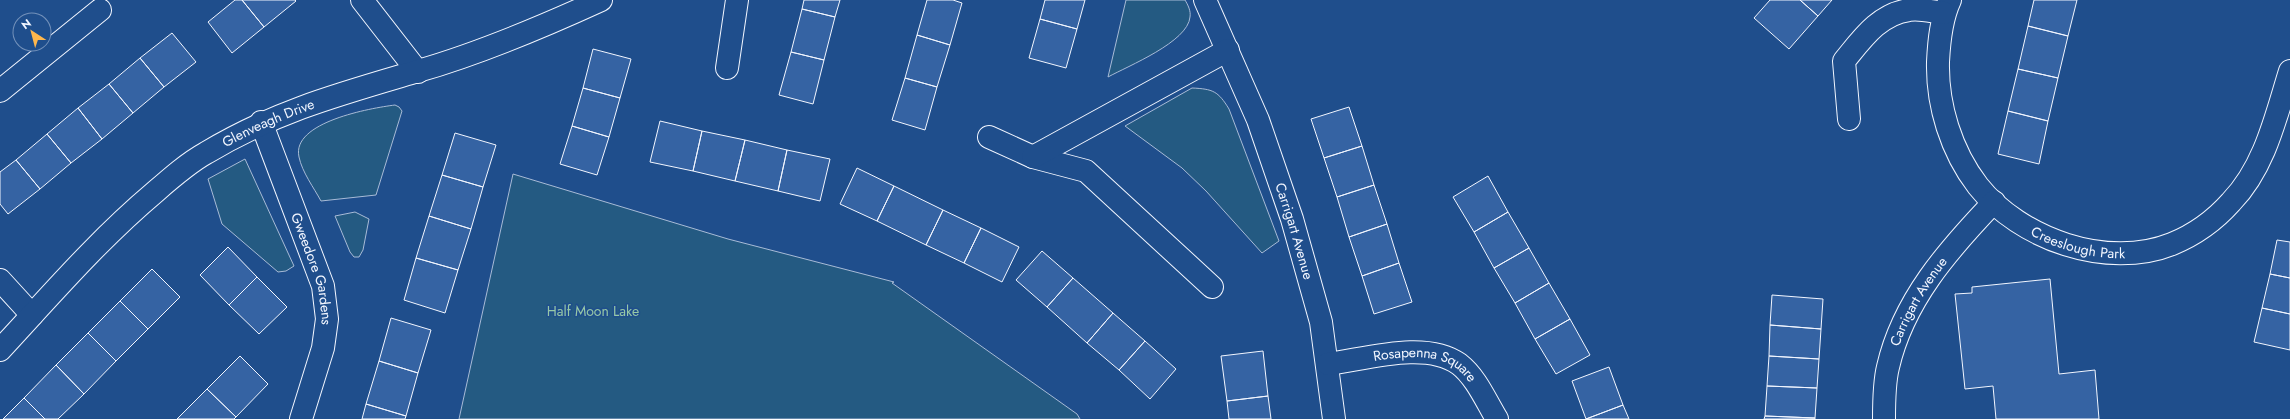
<svg xmlns="http://www.w3.org/2000/svg" width="2290" height="419" font-family="Jost,sans-serif">
<rect width="100%" height="100%" fill="#1f4e8c"/>
<path fill="#245a82" stroke="#a8bbd7" d="M1126,0H1185C1188,5 1191,11 1190,17C1188,42 1128,66 1108,77Z
M1192,88C1213,89 1218,91 1229,109L1279,241L1262,253L1206,191L1182,168L1125,126Z
M395,105L399,107L402,111L376,195L321,201C314,188 302,172 299,157C291,122 371,108 395,105Z
M245,159L294,266L286,271L278,272L222,224L208,179Z
M513,174L728,239L894,282L892,283L1077,414L1080,419H459Z
M355,212L369,219L363,250L359,257H354L350,252L335,216Z"/>
<path fill="#3563a3" stroke="#f2f6ff" d="M235,0H242L264,27L232,53L208,22Z
M242,0H295L296,1L264,27Z
M804,0H840L835,17L802,9Z
M927,0H953L962,3L950,45L917,35Z
M1045,0H1085L1077,29L1040,19Z
M1770,0H1800L1818,16L1789,49L1754,18Z
M1800,0H1832L1818,16Z
M2034,0H2077L2068,36L2028,26Z
M802,9L835,17L824,60L791,52Z
M1040,19L1077,29L1066,68L1029,58Z
M2028,26L2068,36L2058,78L2018,69Z
M172,33L196,62L164,87L140,58Z
M917,35L950,45L937,87L905,78Z
M593,49L631,59L620,98L583,88Z
M791,52L824,60L813,104L779,95Z
M140,58L164,87L133,113L109,84Z
M2018,69L2058,78L2048,121L2008,111Z
M905,78L937,87L925,130L892,120Z
M109,84L133,113L102,139L78,108Z
M583,88L620,98L609,137L572,126Z
M1349,107L1362,146L1324,158L1311,119Z
M78,108L102,139L71,163L47,134Z
M2008,111L2048,121L2039,164L1998,154Z
M660,121L702,131L693,171L650,162Z
M572,126L609,137L597,175L560,164Z
M702,131L745,140L735,181L693,171Z
M455,133L496,145L483,187L442,175Z
M47,134L71,163L40,189L16,160Z
M745,140L787,150L778,191L735,181Z
M1362,146L1374,185L1337,197L1324,158Z
M787,150L830,159L820,201L778,191Z
M16,160L40,189L8,214L0,204V172Z
M857,168L894,186L877,221L840,204Z
M442,175L483,187L471,229L429,216Z
M1488,176L1508,212L1474,232L1453,197Z
M1374,185L1387,224L1349,237L1337,197Z
M894,186L943,210L926,245L877,221Z
M943,210L981,228L964,263L926,245Z
M1508,212L1529,248L1494,268L1474,232Z
M429,216L471,229L458,270L416,258Z
M1387,224L1399,263L1362,276L1349,237Z
M981,228L1019,247L1002,282L964,263Z
M2277,240L2290,242V278L2270,274Z
M228,247L257,277L229,305L200,275Z
M1529,248L1549,283L1515,303L1494,268Z
M1042,251L1073,278L1047,307L1016,280Z
M416,258L458,270L445,313L404,300Z
M1399,263L1412,302L1374,314L1362,276Z
M152,269L180,297L148,329L120,301Z
M2270,274L2290,278V314L2262,308Z
M257,277L287,307L259,334L229,305Z
M1073,278L1113,313L1087,343L1047,307Z
M2050,279L2059,374L2095,370L2099,419H1996L1993,386L1965,389L1955,294L1972,293V287Z
M1549,283L1570,319L1535,339L1515,303Z
M1772,295L1823,299L1821,329L1770,325Z
M120,301L148,329L116,361L88,333Z
M2262,308L2290,314V350L2254,342Z
M1113,313L1145,341L1119,370L1087,343Z
M391,318L431,330L418,373L379,361Z
M1570,319L1590,355L1556,374L1535,339Z
M1770,325L1821,329L1819,359L1769,356Z
M88,333L116,361L84,394L56,365Z
M1145,341L1176,369L1150,399L1119,370Z
M1263,351L1268,396L1227,401L1221,356Z
M240,356L268,384L236,417L207,389Z
M1769,356L1819,359L1817,388L1767,386Z
M379,361L418,373L406,416L366,404Z
M56,365L84,394L58,419H45L24,398Z
M1609,367L1623,405L1586,419L1572,381Z
M1767,386L1817,388L1815,418L1765,416Z
M207,389L236,417L234,419H177Z
M1268,396L1271,419H1229L1227,401Z
M24,398L45,419H3Z
M366,404L406,416L405,419H362Z
M1623,405L1629,419H1586Z
M1765,416L1815,418V419H1764Z"/>
<g fill="none" stroke-linecap="round" stroke-linejoin="round">
<g stroke="#f2f6ff" stroke-width="24">
<g id="minor">
<path d="M362,0L418,72"/>
<path id="s1" d="M1205,0L1258,120L1292,219L1321,322L1334,419"/>
<path id="s2" d="M1950,0C1941,19 1939,41 1938,62C1937,105 1951,151 1978,186C2020,239 2107,270 2172,244C2194,235 2215,220 2231,202C2265,167 2276,116 2290,71"/>
<path d="M727,68L737,0"/>
<path d="M0,91L100,10"/>
<path d="M1849,119L1844,61C1862,39 1879,14 1909,10C1920,8 1933,12 1944,13"/>
<path id="s3" d="M261,122L323,286L327,319L323,348L301,419"/>
<path d="M989,137L1033,157L1086,171L1212,287"/>
<path d="M1033,157L1228,50"/>
<path d="M0,280L32,315"/>
<path id="s4" d="M0,350C50,296 98,240 155,192C171,178 188,163 206,153C276,111 340,94 418,71C481,53 542,27 601,0"/>
<path id="s5" d="M1328,364C1366,359 1426,340 1459,364C1476,377 1486,401 1497,419"/>
<path id="s6" d="M1884,419C1884,403 1884,383 1888,367C1903,301 1948,250 1994,202"/>
</g>
</g>
<use href="#minor" stroke="#1f4e8c" stroke-width="22"/>
</g>
<g text-anchor="middle" dominant-baseline="central" stroke-width="3" stroke-linejoin="round" paint-order="stroke">
<g font-size="14" fill="#f2f6ff" stroke="#1f4e8c">
<text stroke="none"><textPath href="#s4" startOffset="355">Glenveagh Drive</textPath></text>
<text stroke="none"><textPath href="#s1" startOffset="248">Carrigart Avenue</textPath></text>
<text stroke="none"><textPath href="#s2" startOffset="315">Creeslough Park</textPath></text>
<text stroke="none"><textPath href="#s3" startOffset="156">Gweedore Gardens</textPath></text>
<text stroke="none"><textPath href="#s6" startOffset="125">Carrigart Avenue</textPath></text>
<text stroke="none"><textPath href="#s5" startOffset="101">Rosapenna Square</textPath></text>
</g>
<g font-size="14" fill="#97c8a6" stroke="#1f4e8c">
<text x="593" y="311">Half Moon Lake</text>
</g>
</g>
<g transform="translate(32 32) rotate(324)"><circle r="19" fill="#1f4e8c" stroke="#7391ba"/>
<path d="M0-3L7 15L0 10L-7 15Z" fill="#ffb74d"/>
<text y="-6" font-size="11" font-weight="bold" text-anchor="middle" fill="#f2f6ff">N</text>
</g>
</svg>
